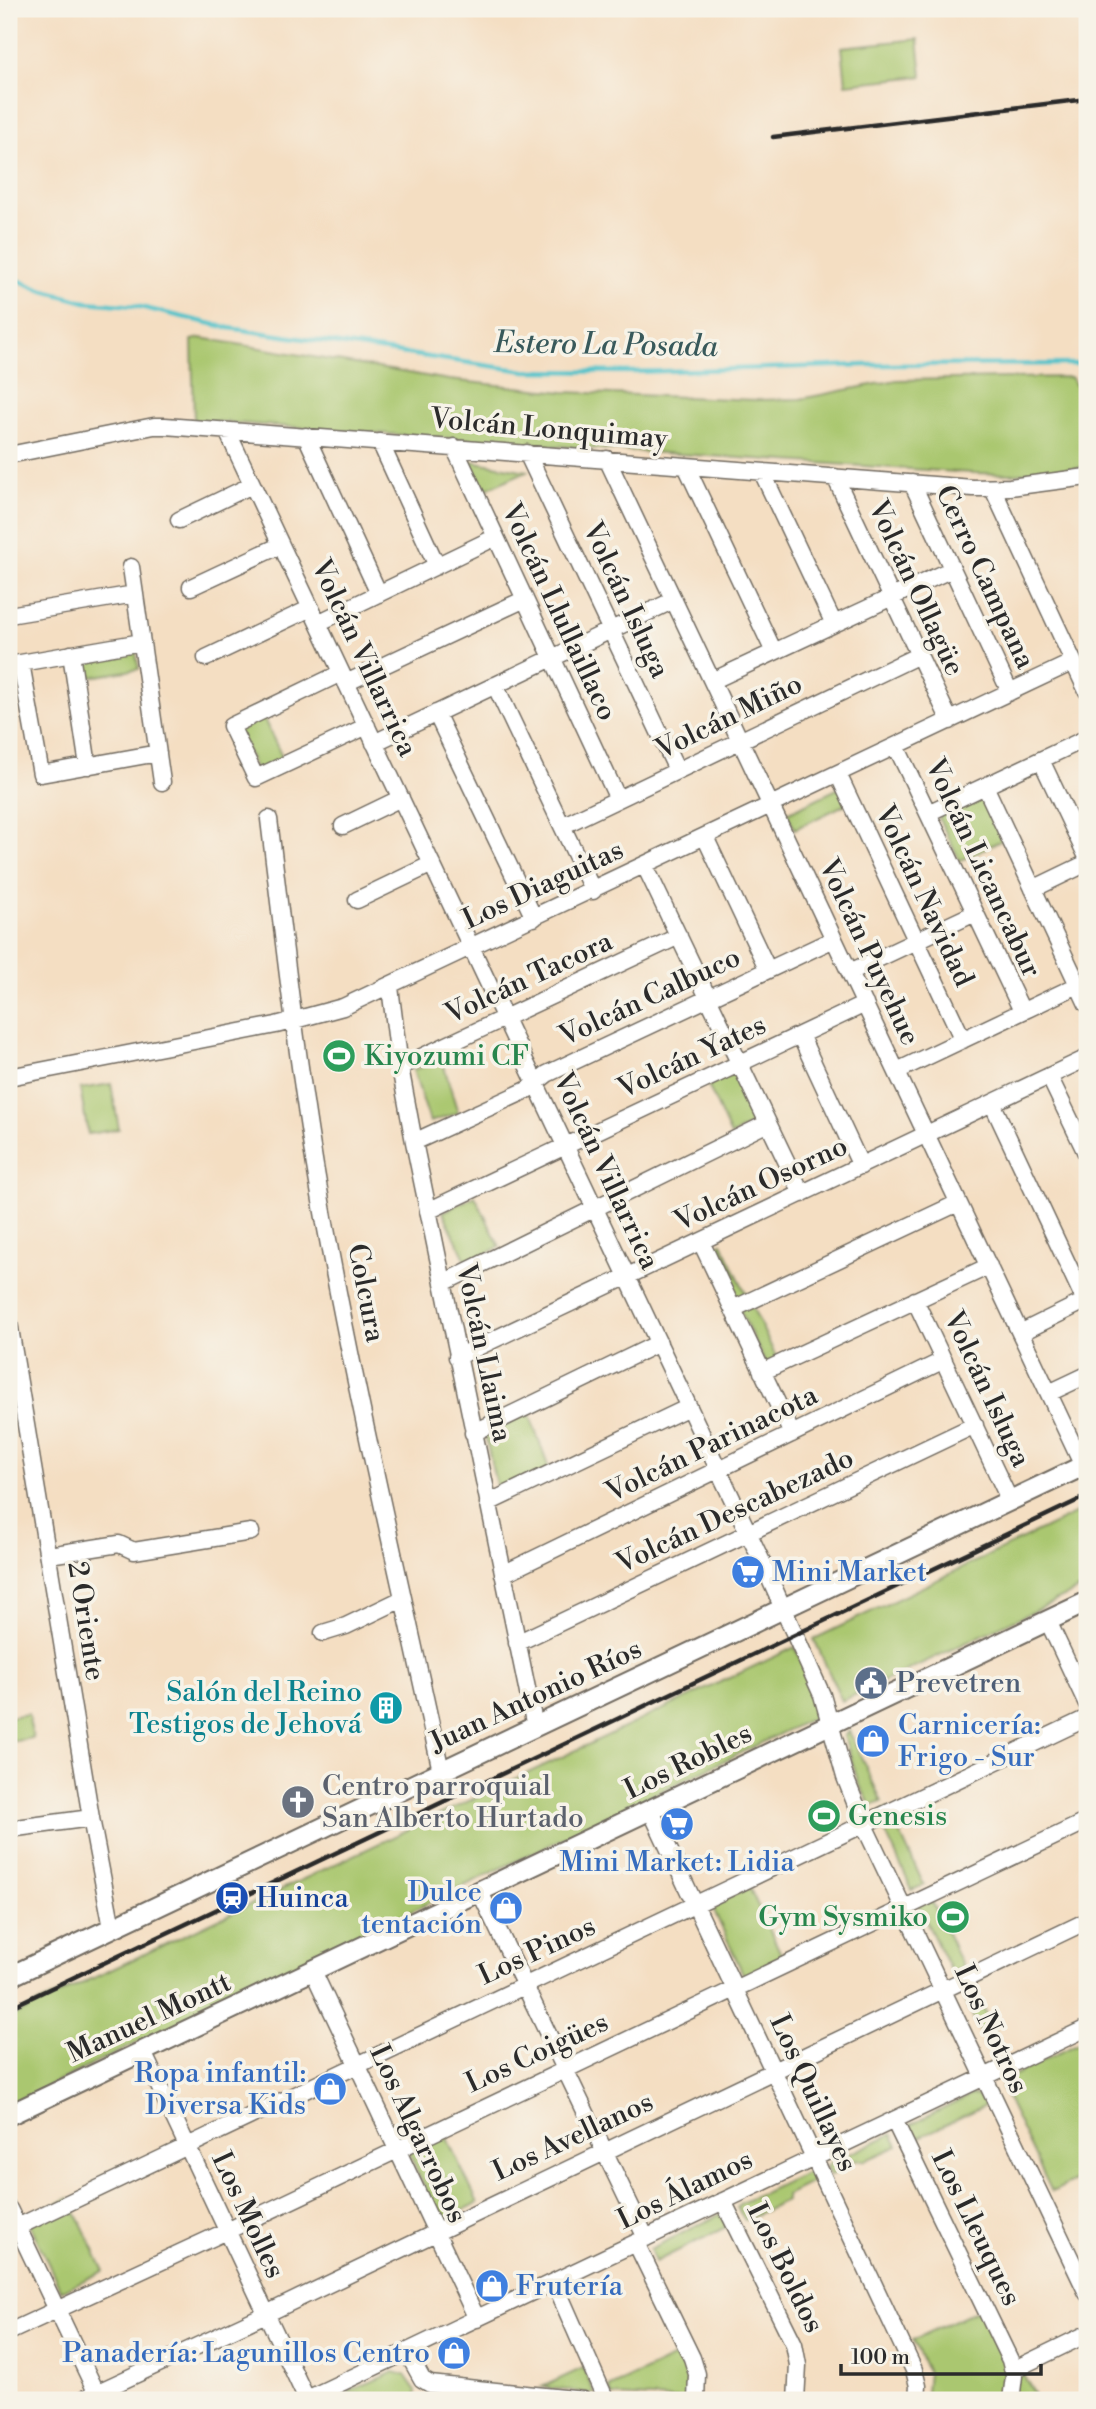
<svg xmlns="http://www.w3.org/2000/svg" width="1096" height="2409" font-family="'Libre Bodoni',serif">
<rect width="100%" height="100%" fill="#f7f3e8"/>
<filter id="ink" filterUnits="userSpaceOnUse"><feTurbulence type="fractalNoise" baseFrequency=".0143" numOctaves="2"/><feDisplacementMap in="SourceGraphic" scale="14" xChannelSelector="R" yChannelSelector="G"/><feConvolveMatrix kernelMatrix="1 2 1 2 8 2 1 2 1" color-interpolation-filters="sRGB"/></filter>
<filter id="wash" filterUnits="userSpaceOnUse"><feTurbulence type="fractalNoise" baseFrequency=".00686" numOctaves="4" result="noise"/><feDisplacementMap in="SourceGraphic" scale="28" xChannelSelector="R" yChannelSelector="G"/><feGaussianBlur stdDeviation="1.57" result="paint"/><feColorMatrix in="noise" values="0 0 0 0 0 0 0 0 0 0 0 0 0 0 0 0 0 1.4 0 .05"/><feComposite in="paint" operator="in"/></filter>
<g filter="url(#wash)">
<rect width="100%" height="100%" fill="#f4dec2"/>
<path fill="#aac76f" stroke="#6a794d" stroke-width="2" d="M918,39L922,76L846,84L842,47Z
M201,338L449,380L564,392L756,400L800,399L897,380L1071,377L1087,405V467L1011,474L972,473L569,447L194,420L192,340Z
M465,460L527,471L480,492Z
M135,649L139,669L79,679L76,659Z
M262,715L284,761L258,774L236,728Z
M841,787L848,803L795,829L787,813Z
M976,795L988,798L1006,838L960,861L939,819L943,811Z
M442,1060L458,1113L430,1122L413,1070Z
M736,1072L761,1118L731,1136L708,1085Z
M111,1084L119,1129L88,1134L80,1089Z
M475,1196L500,1247L467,1263L443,1212Z
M722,1243L777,1359L766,1365L711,1249Z
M528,1410L549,1469L503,1492L497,1489L484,1430Z
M1087,1508V1586L842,1701L814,1639Z
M795,1647L819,1698L821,1714L9,2105V2018Z
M28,1714L33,1738L9,1742V1717Z
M849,1731L882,1802L871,1806L859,1784L844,1736Z
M888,1808L924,1885L912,1890L877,1814Z
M749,1887L783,1958L744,1976L712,1906Z
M928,1893L963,1967L951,1972L915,1899Z
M967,1972L999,2043L988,2049L955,1978Z
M1087,2039V2175L1052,2192L1002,2088L1003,2083L1010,2077Z
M971,2095L979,2096L986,2105L916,2139L911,2137L908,2130L910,2125Z
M444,2132L478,2203L440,2221L407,2149Z
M892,2134L898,2146L866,2160L851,2161L844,2168L830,2176L826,2166L830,2163Z
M808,2172H813L815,2179L812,2182L786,2195V2201L745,2220L737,2208L739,2204Z
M69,2198L104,2271L61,2291L27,2218Z
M721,2214L728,2226L655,2262L650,2249Z
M983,2307L1038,2400H925L928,2373L913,2340Z
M683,2353L690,2368L691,2400L612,2396L609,2388Z
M583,2368L595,2394L542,2387Z
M394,2372L405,2375L416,2391L415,2400L345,2393Z"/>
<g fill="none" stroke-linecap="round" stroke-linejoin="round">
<path stroke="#55c3ca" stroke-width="4.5" d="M9,276L41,290L86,302L136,306L229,328L525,371L633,372L866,365L1087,364"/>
</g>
</g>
<g filter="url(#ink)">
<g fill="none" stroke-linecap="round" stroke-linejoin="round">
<g stroke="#716a60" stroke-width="19">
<path id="minor" d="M227,431L764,1566L822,1695L845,1777L864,1825L1087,2293
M306,436L379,594
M380,442L437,566
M454,447L618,799
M527,453L677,770
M9,455L154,426H165L973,488L1010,487L1087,477
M607,459L1083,1466
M686,466L774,652
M762,472L834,624
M835,477L950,721
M912,483L1010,692
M993,489L1087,691
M179,520L252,485
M131,567L162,782
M191,587L281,545
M9,615L135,594
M318,623L496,537
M71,654L88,766
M206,658L311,608
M21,663L41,774L158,753
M9,665L142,642
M341,673L231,726L256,778L367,726
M712,681L952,569
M346,683L525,599
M495,685L593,891
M436,713L534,918
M374,743L674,600
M896,746L1022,1011
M1041,760L1087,857
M838,774L963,1040
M985,786L1087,1004
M928,813L1087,738
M269,819C283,935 296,1051 315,1166C349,1369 398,1570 441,1771
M343,826L401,798
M562,826L919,655
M705,837L768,970
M645,866L802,1194
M1033,889L1087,863
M357,900L432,864
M850,972L975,913
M390,987L400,1067L414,1142L535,1727
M800,1035L861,1166
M400,1067L679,936
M897,1071L1078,985
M1049,1076L1087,1155
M9,1077L276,1025L343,1007L1073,662
M992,1103L1085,1301
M414,1142L527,1090L547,1074L834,939
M428,1211L865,1004
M701,1242L792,1434
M443,1283L768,1123
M915,1300L1010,1501
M733,1309L958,1203
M9,1322L91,1818L112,1928
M1020,1333L1087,1300
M457,1357L1087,1058
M762,1372L989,1266
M1049,1393L1087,1375
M473,1433L659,1343
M488,1503L689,1407
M49,1555L119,1544L134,1551L251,1532
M503,1574L944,1360
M1048,1621L1087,1704
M323,1633L346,1626L402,1599
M517,1643L975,1425
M651,1811L914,2370L918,2386L917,2400
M9,1829L91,1818
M480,1892L646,2238
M313,1971L477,2319
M143,2052L307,2400
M894,2120L1010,2360L1014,2376L1011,2400
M723,2201L794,2344L798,2365L796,2400
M9,2209L100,2400
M9,2231L1087,1718
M636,2243L692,2358L697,2374L696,2400
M554,2282L606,2400
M9,2332L227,2231L1087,1821
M407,2352L422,2379L430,2384L583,2400
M1013,2370L1087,2334
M81,2400L266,2314L1087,1921
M305,2400L1087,2028"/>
</g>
<g stroke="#716a60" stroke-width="23">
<path id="major" d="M9,1977L1087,1464
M9,2115L1087,1602"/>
</g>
<use href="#minor" stroke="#fff" stroke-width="16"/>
<use href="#major" stroke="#fff" stroke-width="19"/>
<path stroke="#2b2b2b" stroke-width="4.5" d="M773,137L1087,99
M9,2008L1087,1496"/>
</g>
</g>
<defs>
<g id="stadium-disc" transform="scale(1.75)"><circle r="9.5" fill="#2e9e5b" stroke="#f7f3e8"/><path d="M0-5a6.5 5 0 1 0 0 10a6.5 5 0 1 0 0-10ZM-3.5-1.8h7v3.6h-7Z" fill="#fff"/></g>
<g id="supermarket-disc" transform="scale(1.75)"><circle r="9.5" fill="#3f7fe0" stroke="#f7f3e8"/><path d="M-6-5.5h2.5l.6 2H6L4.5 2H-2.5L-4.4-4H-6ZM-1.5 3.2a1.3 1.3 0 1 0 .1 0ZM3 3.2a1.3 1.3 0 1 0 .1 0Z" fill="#fff"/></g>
<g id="civic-disc" transform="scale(1.75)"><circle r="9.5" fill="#5c6f8a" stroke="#f7f3e8"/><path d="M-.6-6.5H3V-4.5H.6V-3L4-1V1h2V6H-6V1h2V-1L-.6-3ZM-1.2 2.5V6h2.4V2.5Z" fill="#fff"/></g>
<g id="building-disc" transform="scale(1.75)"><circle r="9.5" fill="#0f9aa8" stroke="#f7f3e8"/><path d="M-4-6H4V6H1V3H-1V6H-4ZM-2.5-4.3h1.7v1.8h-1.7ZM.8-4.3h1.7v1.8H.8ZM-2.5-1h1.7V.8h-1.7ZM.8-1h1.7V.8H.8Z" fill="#fff"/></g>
<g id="shop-disc" transform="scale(1.75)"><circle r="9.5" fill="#3f7fe0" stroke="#f7f3e8"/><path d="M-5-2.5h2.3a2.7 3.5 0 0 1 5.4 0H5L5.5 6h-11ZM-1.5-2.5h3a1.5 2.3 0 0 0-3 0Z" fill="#fff"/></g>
<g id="church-disc" transform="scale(1.75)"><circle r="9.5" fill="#6b7280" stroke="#f7f3e8"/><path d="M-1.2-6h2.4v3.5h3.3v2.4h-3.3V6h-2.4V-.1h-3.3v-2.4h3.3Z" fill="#fff"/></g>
<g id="station-disc" transform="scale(1.75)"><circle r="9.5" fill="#1a4fb4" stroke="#f7f3e8"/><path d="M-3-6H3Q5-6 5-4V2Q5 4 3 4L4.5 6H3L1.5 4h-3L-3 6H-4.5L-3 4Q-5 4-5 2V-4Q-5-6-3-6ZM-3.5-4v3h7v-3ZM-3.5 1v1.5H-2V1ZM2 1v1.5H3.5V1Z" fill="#fff"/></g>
</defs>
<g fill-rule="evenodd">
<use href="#stadium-disc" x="339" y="1056"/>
<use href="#supermarket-disc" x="748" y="1572"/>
<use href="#civic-disc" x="871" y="1683"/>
<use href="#building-disc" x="386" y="1708"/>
<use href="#shop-disc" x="873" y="1741"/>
<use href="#church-disc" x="298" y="1802"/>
<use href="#stadium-disc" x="824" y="1816"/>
<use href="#supermarket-disc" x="677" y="1824"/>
<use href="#station-disc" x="232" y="1898"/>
<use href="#shop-disc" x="506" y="1908"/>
<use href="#stadium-disc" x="953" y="1917"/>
<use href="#shop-disc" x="330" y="2089"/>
<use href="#shop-disc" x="492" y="2286"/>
<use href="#shop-disc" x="454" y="2353"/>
</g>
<g text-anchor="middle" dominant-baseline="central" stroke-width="7" stroke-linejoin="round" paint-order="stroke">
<g font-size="28" fill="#2b2b2b" stroke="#f7f3e8">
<text transform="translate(549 429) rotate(5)">Volcán Lonquimay</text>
<text transform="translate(985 577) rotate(65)">Cerro Campana</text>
<text transform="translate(916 588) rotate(65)">Volcán Ollagüe</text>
<text transform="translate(626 600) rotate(65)">Volcán Isluga</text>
<text transform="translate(559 612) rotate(65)">Volcán Llullaillaco</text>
<text transform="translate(364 658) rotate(65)">Volcán Villarrica</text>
<text transform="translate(729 717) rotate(-26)">Volcán Miño</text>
<text transform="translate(983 868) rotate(65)">Volcán Licancabur</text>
<text transform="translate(543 885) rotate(-25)">Los Diaguitas</text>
<text transform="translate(924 896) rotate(65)">Volcán Navidad</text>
<text transform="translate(869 952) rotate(65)">Volcán Puyehue</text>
<text transform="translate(529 978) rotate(-25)">Volcán Tacora</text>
<text transform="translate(650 997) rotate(-25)">Volcán Calbuco</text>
<text transform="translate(692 1057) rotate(-25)">Volcán Yates</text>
<text transform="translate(606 1171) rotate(65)">Volcán Villarrica</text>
<text transform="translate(761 1184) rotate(-25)">Volcán Osorno</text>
<text transform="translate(366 1293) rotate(79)">Colcura</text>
<text transform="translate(484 1353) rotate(78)">Volcán Llaima</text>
<text transform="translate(987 1389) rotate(65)">Volcán Isluga</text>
<text transform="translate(712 1444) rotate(-26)">Volcán Parinacota</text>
<text transform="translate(735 1511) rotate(-25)">Volcán Descabezado</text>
<text transform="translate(86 1621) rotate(81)">2 Oriente</text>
<text transform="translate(536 1696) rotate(-25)">Juan Antonio Ríos</text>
<text transform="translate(688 1762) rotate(-26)">Los Robles</text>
<text transform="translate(537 1951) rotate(-25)">Los Pinos</text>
<text transform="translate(149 2018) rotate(-25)">Manuel Montt</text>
<text transform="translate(991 2029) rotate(65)">Los Notros</text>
<text transform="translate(537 2053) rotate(-25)">Los Coigües</text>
<text transform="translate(813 2093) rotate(65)">Los Quillayes</text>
<text transform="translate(418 2134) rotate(65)">Los Algarrobos</text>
<text transform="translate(573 2137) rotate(-25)">Los Avellanos</text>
<text transform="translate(685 2190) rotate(-26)">Los Álamos</text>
<text transform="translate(248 2215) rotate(65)">Los Molles</text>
<text transform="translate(976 2228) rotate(64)">Los Lleuques</text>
<text transform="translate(785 2268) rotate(64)">Los Boldos</text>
</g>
<g font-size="28" fill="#27864d" stroke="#f7f3e8" text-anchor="start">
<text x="364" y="1056">Kiyozumi CF</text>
<text x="848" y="1816">Genesis</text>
<text x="928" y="1917" text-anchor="end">Gym Sysmiko</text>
</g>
<g font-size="28" fill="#366cbe" stroke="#f7f3e8" text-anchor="start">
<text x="772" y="1572">Mini Market</text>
<text x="898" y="1725">Carnicería:<tspan x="898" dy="32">Frigo - Sur</tspan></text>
<text x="677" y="1862" text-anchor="middle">Mini Market: Lidia</text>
<text x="482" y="1892" text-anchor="end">Dulce<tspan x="482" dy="32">tentación</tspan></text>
<text x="306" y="2073" text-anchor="end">Ropa infantil:<tspan x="306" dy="32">Diversa Kids</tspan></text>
<text x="516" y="2286">Frutería</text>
<text x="430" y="2353" text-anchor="end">Panadería: Lagunillos Centro</text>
</g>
<g font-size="28" fill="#4e5e75" stroke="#f7f3e8" text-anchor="start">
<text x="896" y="1683">Prevetren</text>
</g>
<g font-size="28" fill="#0d838f" stroke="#f7f3e8" text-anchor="end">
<text x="362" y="1692">Salón del Reino<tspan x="362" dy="32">Testigos de Jehová</tspan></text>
</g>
<g font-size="28" fill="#5b616d" stroke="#f7f3e8" text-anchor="start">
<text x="322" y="1786">Centro parroquial<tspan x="322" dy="32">San Alberto Hurtado</tspan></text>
</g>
<g font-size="28" fill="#164399" stroke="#f7f3e8" text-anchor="start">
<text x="256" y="1898">Huinca</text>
</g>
<g font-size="30" font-style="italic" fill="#38595b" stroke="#f7f3e8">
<text transform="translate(606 345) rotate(1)">Estero La Posada</text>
</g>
</g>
<rect width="1096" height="2409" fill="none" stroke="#f7f3e8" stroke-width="35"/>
<path d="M841 2364v10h200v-10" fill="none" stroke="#2b2b2b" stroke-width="3.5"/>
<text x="851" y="2364" font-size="21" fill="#2b2b2b" stroke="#f7f3e8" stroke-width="5" paint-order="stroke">100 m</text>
</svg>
